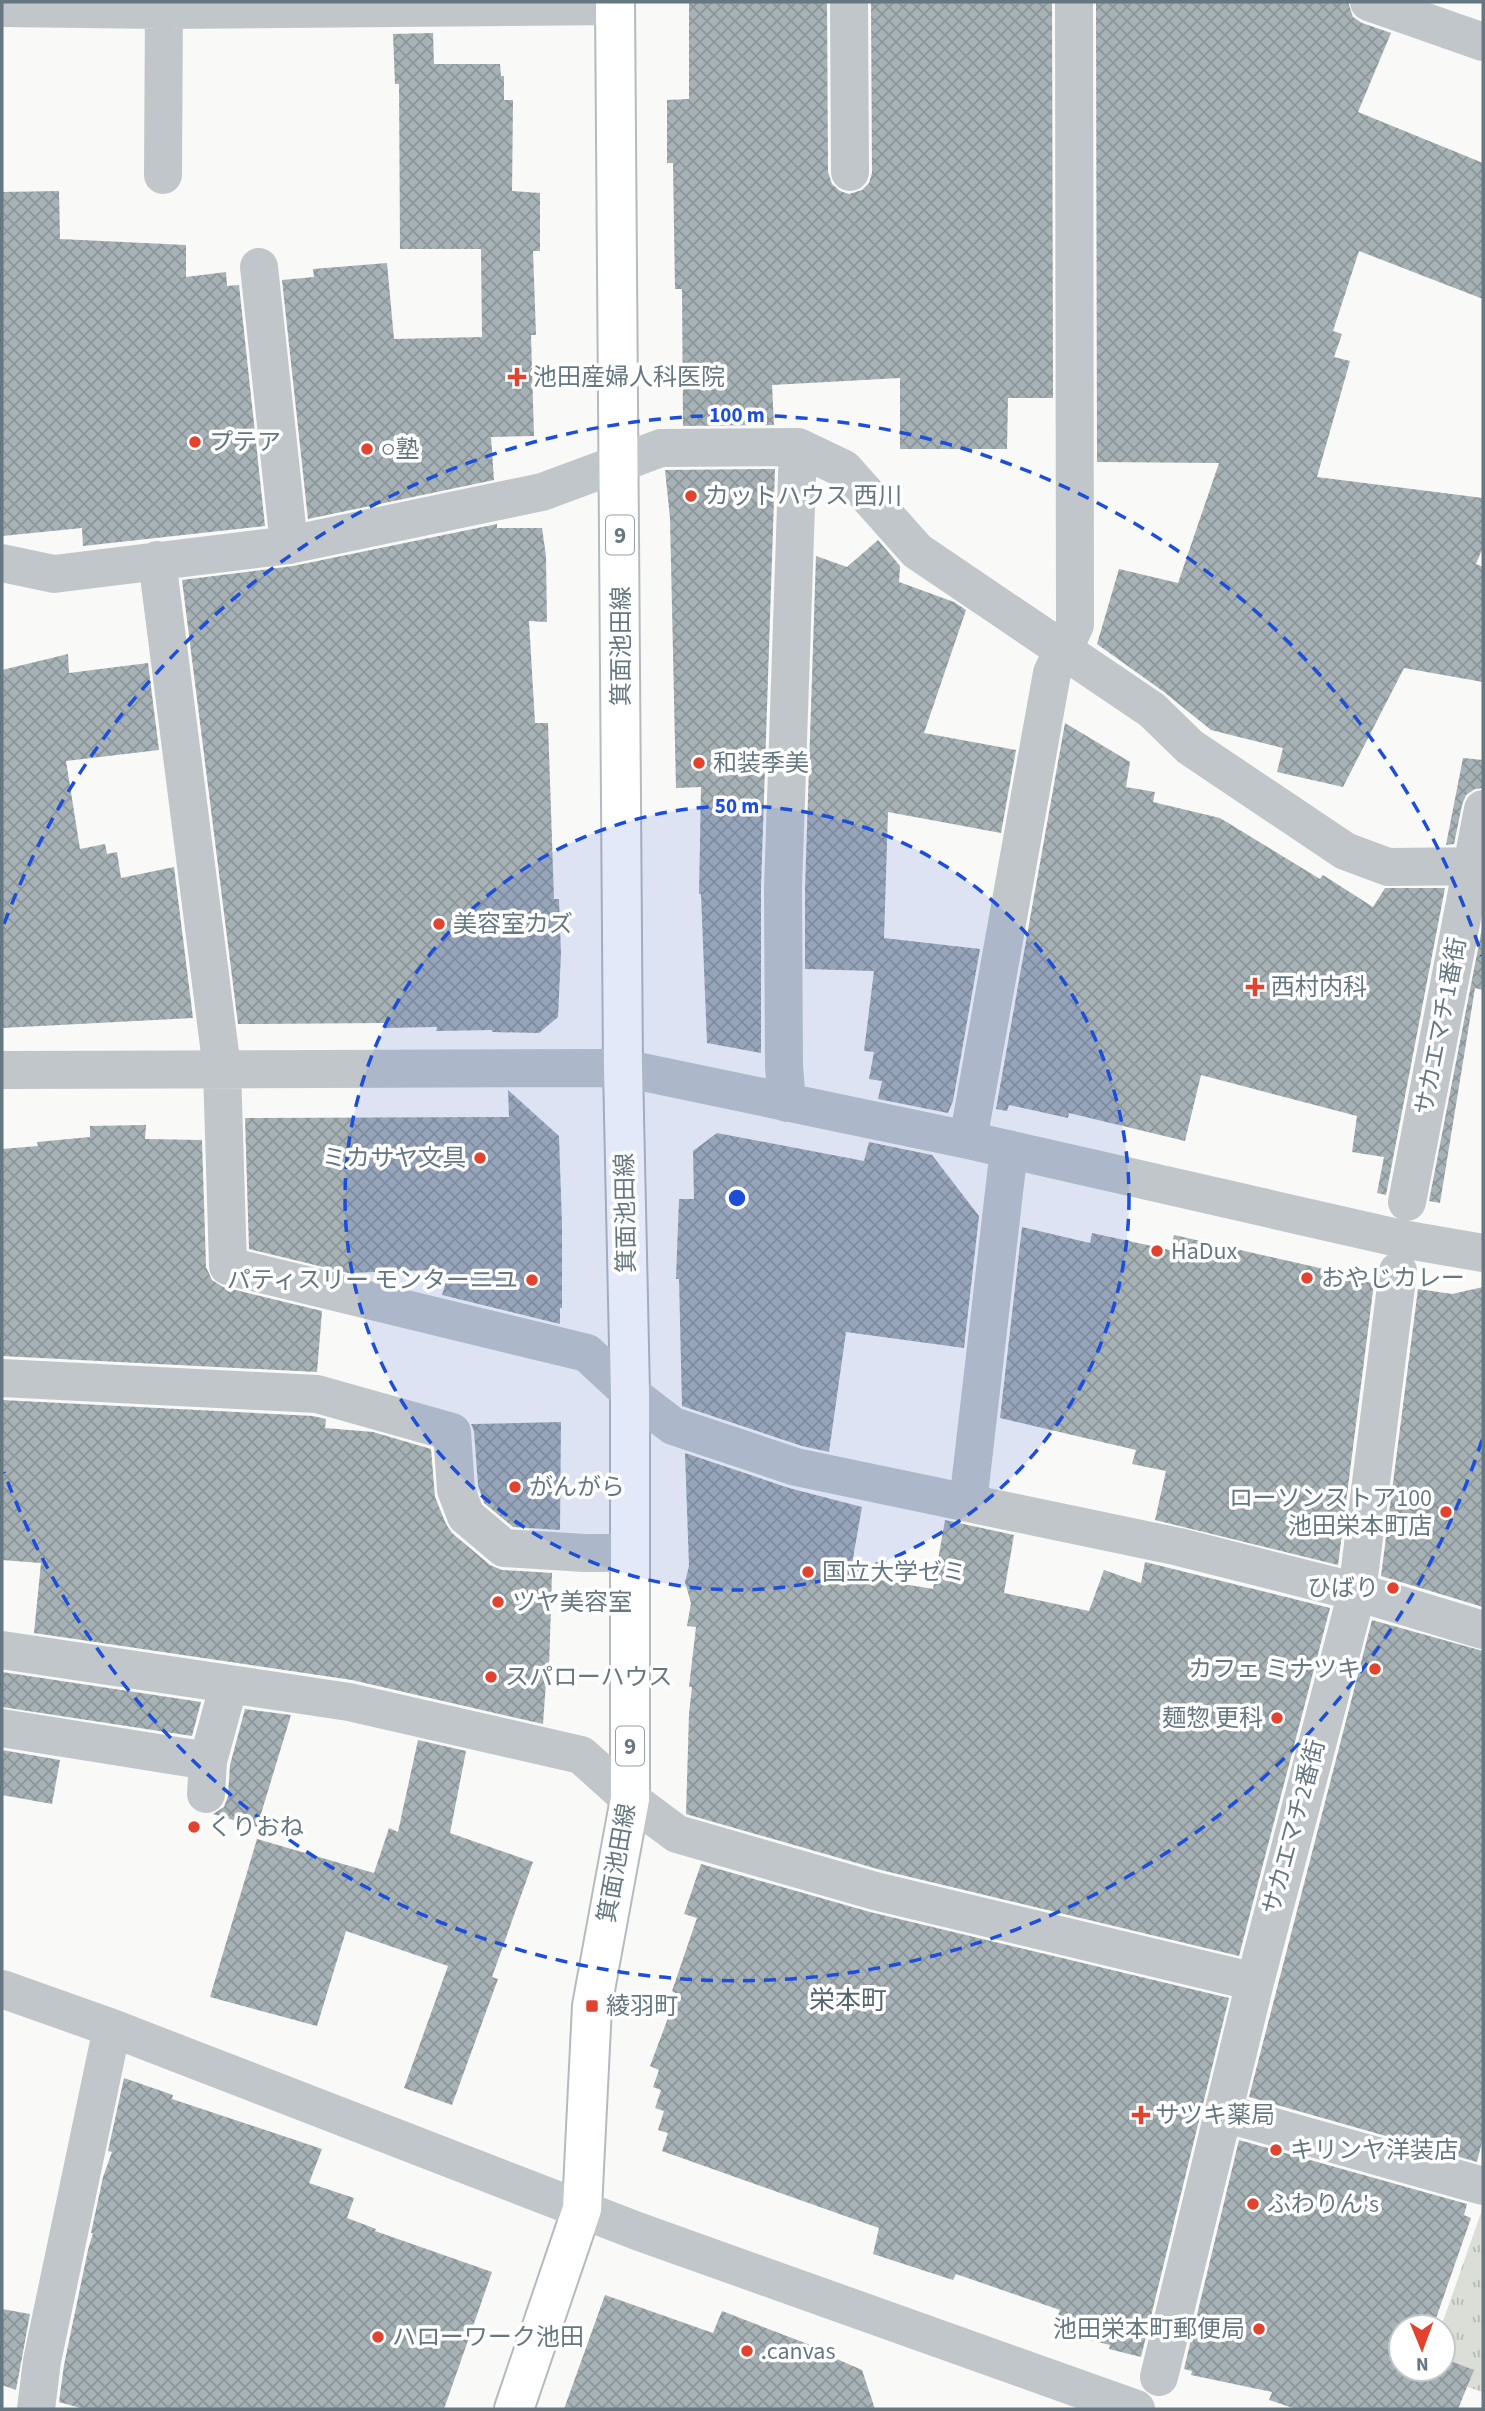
<svg xmlns="http://www.w3.org/2000/svg" width="1485" height="2411" font-family="'Source Sans 3','Noto Sans JP',sans-serif">
<defs>
<pattern id="grass-tufts" width="24" height="20" patternUnits="userSpaceOnUse" patternTransform="scale(1.75)"><rect width="24" height="20" fill="#daded6"/><path d="M3 7l-1-3M5 7V3M7 7l1-3M15 17l-1-3M17 17v-4M19 17l1-3" fill="none" stroke="#b4b9b3"/></pattern>
<pattern id="building-cross-hatch" width="8" height="8" patternUnits="userSpaceOnUse" patternTransform="scale(1.75)"><rect width="8" height="8" fill="#a7b2b6"/><path d="M0 0l8 8M0 8l8-8" fill="none" stroke="#8c9699"/></pattern>
</defs>
<rect width="100%" height="100%" fill="#f9f9f7"/>
<path fill="url(#grass-tufts)" d="M1482,2210L1483,2211V2392L1425,2373L1443,2369V2327H1441Z"/>
<path fill="url(#building-cross-hatch)" d="M689,2H827L828,172L832,184L840,191L849,194L862,190L869,183L872,173L871,2H1052L1053,398H1008L1007,449H900V378L772,385L774,425L683,426L682,289H675L673,163H667V100L689,99Z
M1096,2H1348L1353,17L1362,23L1391,33L1358,112L1483,163V299L1359,251L1333,331L1342,334L1334,357L1350,361L1317,477L1483,498V547L1476,564L1483,567V682L1404,668L1343,787L1277,772L1283,748L1211,730L1164,692L1097,644L1119,569L1178,583L1219,463L1097,462Z
M433,33L434,64H500L501,76H504V100H513L512,191L540,193V251H533L536,335H531L534,436L491,437L494,480L308,519L282,280L314,277L313,269L387,263L394,339L482,337L481,249H400L399,84H395L393,34Z
M59,191L60,239L186,245V277L226,272L227,286L239,285L265,526L83,546L82,528L2,536V192Z
M775,469L761,887V1053L707,1043L701,894H699L701,787L676,788L670,518L665,470Z
M497,524V528H542L546,556L547,622L529,621L535,723H548L554,899H559L561,954L558,1017L539,1033L492,1032V1030L436,1031L437,1027L385,1028V1023L238,1024L182,580L293,566Z
M878,540L900,566L899,582L954,602L966,610L924,733L1016,750L1001,833L888,812L884,938L980,949L953,1101L948,1113L878,1099L882,1081L869,1079L874,1052L864,1051L874,971L805,969V888L816,556L847,567Z
M68,654L69,673L148,663L159,750L66,761L80,849L105,844L107,854L117,852L121,878L174,867L193,1018L2,1028V670Z
M1065,723L1130,762L1126,787L1155,792L1153,802L1220,818L1320,879L1323,875L1373,907L1385,888H1445L1386,1195L1377,1193L1384,1157L1352,1152L1357,1116L1201,1075L1185,1141L1069,1113L1068,1118L1009,1105L1007,1111L996,1109Z
M1463,758L1483,760V788L1475,789L1466,795L1462,805L1454,844L1446,845Z
M1483,923V990L1475,988L1440,1203L1429,1201Z
M508,1090L559,1136L562,1225V1308H560V1324L442,1295L447,1278L434,1279L433,1270L348,1273L249,1249L245,1118L509,1117Z
M146,1125L145,1139L202,1140L206,1267L212,1280L223,1287L322,1311L317,1372L2,1356V1149L38,1146L37,1142L90,1137V1126Z
M717,1133L864,1161L869,1142L932,1155L979,1216L964,1348L846,1332L829,1452L802,1446L682,1406L679,1279H676L679,1199H694L693,1151Z
M1022,1227L1090,1243L1092,1233L1170,1250L1174,1235L1346,1274L1350,1279L1374,1283L1338,1565L1155,1520L1166,1471L1132,1464L1136,1450L1000,1418Z
M1483,1287V1607L1381,1576L1418,1289L1452,1294Z
M2,1400L313,1416L326,1419L325,1428L373,1432L431,1449L435,1497L446,1524L452,1533L490,1565L502,1570L552,1573L549,1668H547L543,1724L352,1680L34,1633L41,1563L2,1560Z
M561,1422L560,1530L513,1527L484,1503L478,1485L474,1431L471,1424Z
M685,1453L789,1488L862,1507L850,1575L933,1589L945,1520L1014,1535L1004,1593L1089,1611L1104,1570L1141,1583L1145,1562L1330,1608L1239,1956L881,1870L686,1814L689,1714L692,1687H689L696,1627L687,1626L691,1603L685,1582L689,1566Z
M1372,1620L1483,1651V2138L1477,2162L1249,2097Z
M2,1672L201,1702L192,1736L2,1707Z
M245,1709L291,1715L257,1827L213,1814L224,1807L228,1796L230,1765Z
M418,1740L466,1751L450,1833L533,1862L492,1977L498,1979L452,2105L404,2088L448,1966L346,1931L317,2026L210,1997L257,1839L374,1873L389,1828L398,1832Z
M2,1750L60,1760L52,1804L2,1795Z
M701,1864L870,1912L1229,1998L1141,2357L1109,2349L1110,2345L1072,2336L1075,2326L1056,2319L1060,2310L956,2274L953,2280L873,2254L879,2228L662,2151L668,2133L658,2130L664,2111L655,2108L661,2090L653,2087L659,2070L650,2066L677,1994L672,1991L697,1918L684,1914Z
M124,2078L173,2095L172,2099L322,2149L309,2183L354,2198L347,2218L376,2229L375,2231L492,2272L444,2409H84L59,2402L64,2365L88,2250L93,2233H91L103,2177L112,2152L108,2151Z
M1239,2140L1467,2204L1464,2215L1471,2218L1433,2327H1401V2369H1443V2358L1474,2370L1458,2409H1296L1269,2400L1272,2392L1191,2375L1192,2371L1184,2369Z
M605,2295L713,2333L722,2311L831,2353L830,2356L862,2370L875,2409H564Z
M2,2309L30,2314L16,2390L2,2385Z"/>
<g fill="none" stroke-linecap="round" stroke-linejoin="round">
<g stroke="#b4babd" stroke-width="42">
<path id="major" d="M514,2409L582,2209L592,2006L630,1799V1393L623,1068L615,2"/>
</g>
<path stroke="#c0c6c9" stroke-width="38" d="M849,2L850,172
M1369,2L1483,42
M2,8L164,10L615,6
M163,175L164,2
M259,267L289,545
M157,560L222,1069L228,1266L587,1353L630,1393L673,1426L796,1467L1179,1547L1357,1592L1483,1630
M2,563L54,574L289,545L542,492L661,448L798,447L844,469L917,551L1152,710L1190,747L1345,851L1388,867L1483,866
M2,1070L623,1068L968,1140L1402,1239L1483,1253
M787,1103L784,1066L783,888L798,447
M968,1140L1052,673L1075,625L1074,2
M1407,1202L1483,809
M2,1378L317,1394L452,1432L456,1490L466,1516L504,1548L585,1553H630
M968,1503L1009,1149
M2,1650L349,1702L581,1755L630,1799L677,1834L875,1891L1255,1982
M2,1728L208,1761
M206,1794L208,1761L229,1684
M2,1989L112,2028L637,2231L1136,2409
M1224,2113L1483,2186
M1159,2377L1255,1982L1357,1592L1398,1271
M36,2409L42,2361L112,2028"/>
<use href="#major" stroke="#fff" stroke-width="38"/>
</g>
<circle cx="737" cy="1198" r="392" fill="#1d4ed8" fill-opacity=".12"/>
<g fill="none" stroke="#1d4ed8" stroke-width="3.5" stroke-dasharray="12 9">
<circle cx="737" cy="1198" r="392"/>
<path d="M1482 1440A783 783 0 0 1 4 1472M4 924A783 783 0 0 1 1482 956"/>
</g>
<g fill="#e1432f" stroke="#fff" stroke-width="2.5">
<path d="M513.5 366.5h7v7h7v7h-7v7h-7v-7h-7v-7h7z"/>
<circle cx="195" cy="442" r="7"/>
<circle cx="367" cy="449" r="7"/>
<circle cx="691" cy="496" r="7"/>
<circle cx="699" cy="763" r="7"/>
<circle cx="439" cy="924" r="7"/>
<path d="M1251.5 976.5h7v7h7v7h-7v7h-7v-7h-7v-7h7z"/>
<circle cx="480" cy="1158" r="7"/>
<circle cx="1157" cy="1251" r="7"/>
<circle cx="1307" cy="1278" r="7"/>
<circle cx="532" cy="1280" r="7"/>
<circle cx="515" cy="1487" r="7"/>
<circle cx="1446" cy="1512" r="7"/>
<circle cx="808" cy="1572" r="7"/>
<circle cx="1393" cy="1588" r="7"/>
<circle cx="498" cy="1602" r="7"/>
<circle cx="1375" cy="1669" r="7"/>
<circle cx="491" cy="1677" r="7"/>
<circle cx="1277" cy="1718" r="7"/>
<circle cx="194" cy="1827" r="7"/>
<rect x="585" y="1999" width="14" height="14" rx="3.5"/>
<path d="M1137.5 2104.5h7v7h7v7h-7v7h-7v-7h-7v-7h7z"/>
<circle cx="1276" cy="2150" r="7"/>
<circle cx="1253" cy="2204" r="7"/>
<circle cx="1259" cy="2329" r="7"/>
<circle cx="378" cy="2337" r="7"/>
<circle cx="747" cy="2351" r="7"/>
</g>
<g text-anchor="middle" dominant-baseline="central" stroke-width="7" stroke-linejoin="round" paint-order="stroke">
<g fill="#fff" stroke="#93a0a7" stroke-width="2">
<rect x="606" y="515.5" width="28" height="39" rx="5"/>
<rect x="616" y="1726.5" width="28" height="39" rx="5"/>
</g>
<g font-size="23" font-weight="bold" fill="#657881">
<text x="620" y="535">9</text>
<text x="630" y="1746">9</text>
</g>
<g font-size="24" fill="#657881" stroke="#fff" text-anchor="start">
<text x="533" y="377">池田産婦人科医院</text>
<text x="209" y="442">プテア</text>
<text x="381" y="449">○塾</text>
<text x="705" y="496">カットハウス 西川</text>
<text x="713" y="763">和装季美</text>
<text x="453" y="924">美容室カズ</text>
<text x="1271" y="987">西村内科</text>
<text x="466" y="1158" text-anchor="end">ミカサヤ文具</text>
<text x="1171" y="1251">HaDux</text>
<text x="1321" y="1278">おやじカレー</text>
<text x="518" y="1280" text-anchor="end">パティスリー モンターニユ</text>
<text x="529" y="1487">がんがら</text>
<text x="1432" y="1498" text-anchor="end">ローソンストア100<tspan x="1432" dy="28">池田栄本町店</tspan></text>
<text x="822" y="1572">国立大学ゼミ</text>
<text x="1379" y="1588" text-anchor="end">ひばり</text>
<text x="512" y="1602">ツヤ美容室</text>
<text x="1361" y="1669" text-anchor="end">カフェ ミナツキ</text>
<text x="505" y="1677">スパローハウス</text>
<text x="1263" y="1718" text-anchor="end">麺惣 更科</text>
<text x="208" y="1827">くりおね</text>
<text x="606" y="2006">綾羽町</text>
<text x="1155" y="2115">サツキ薬局</text>
<text x="1290" y="2150">キリンヤ洋装店</text>
<text x="1267" y="2204">ふわりん's</text>
<text x="1245" y="2329" text-anchor="end">池田栄本町郵便局</text>
<text x="392" y="2337">ハローワーク池田</text>
<text x="761" y="2351">.canvas</text>
</g>
<g font-size="24" fill="#657881" stroke="#fff">
<text transform="translate(621 646) rotate(-90)">箕面池田線</text>
<text transform="translate(1441 1026) rotate(-79)">サカエマチ1番街</text>
<text transform="translate(626 1213) rotate(-91)">箕面池田線</text>
<text transform="translate(1294 1827) rotate(-75)">サカエマチ2番街</text>
<text transform="translate(617 1863) rotate(-80)">箕面池田線</text>
</g>
<g font-size="26" fill="#56656d" stroke="#fff">
<text x="848" y="2000">栄本町</text>
</g>
</g>
<circle cx="737" cy="1198" r="10" fill="#1d4ed8" stroke="#fff" stroke-width="3.5"/>
<g font-size="21" text-anchor="middle" font-weight="bold" fill="#1d4ed8" stroke="#fff" stroke-width="7" stroke-linejoin="round" paint-order="stroke">
<text x="737" y="422">100 m</text>
<text x="737" y="813">50 m</text>
</g>
<rect width="1485" height="2411" fill="none" stroke="#657881" stroke-width="7"/>
<g transform="translate(1422 2348) rotate(179)"><circle r="33" fill="#ffffff" stroke="#c1c9cd" stroke-width="2"/>
<path d="M0-5L12 26L0 18L-12 26Z" fill="#e1432f"/>
<text y="-10" font-size="19" font-weight="bold" text-anchor="middle" fill="#657881">N</text>
</g>
</svg>
